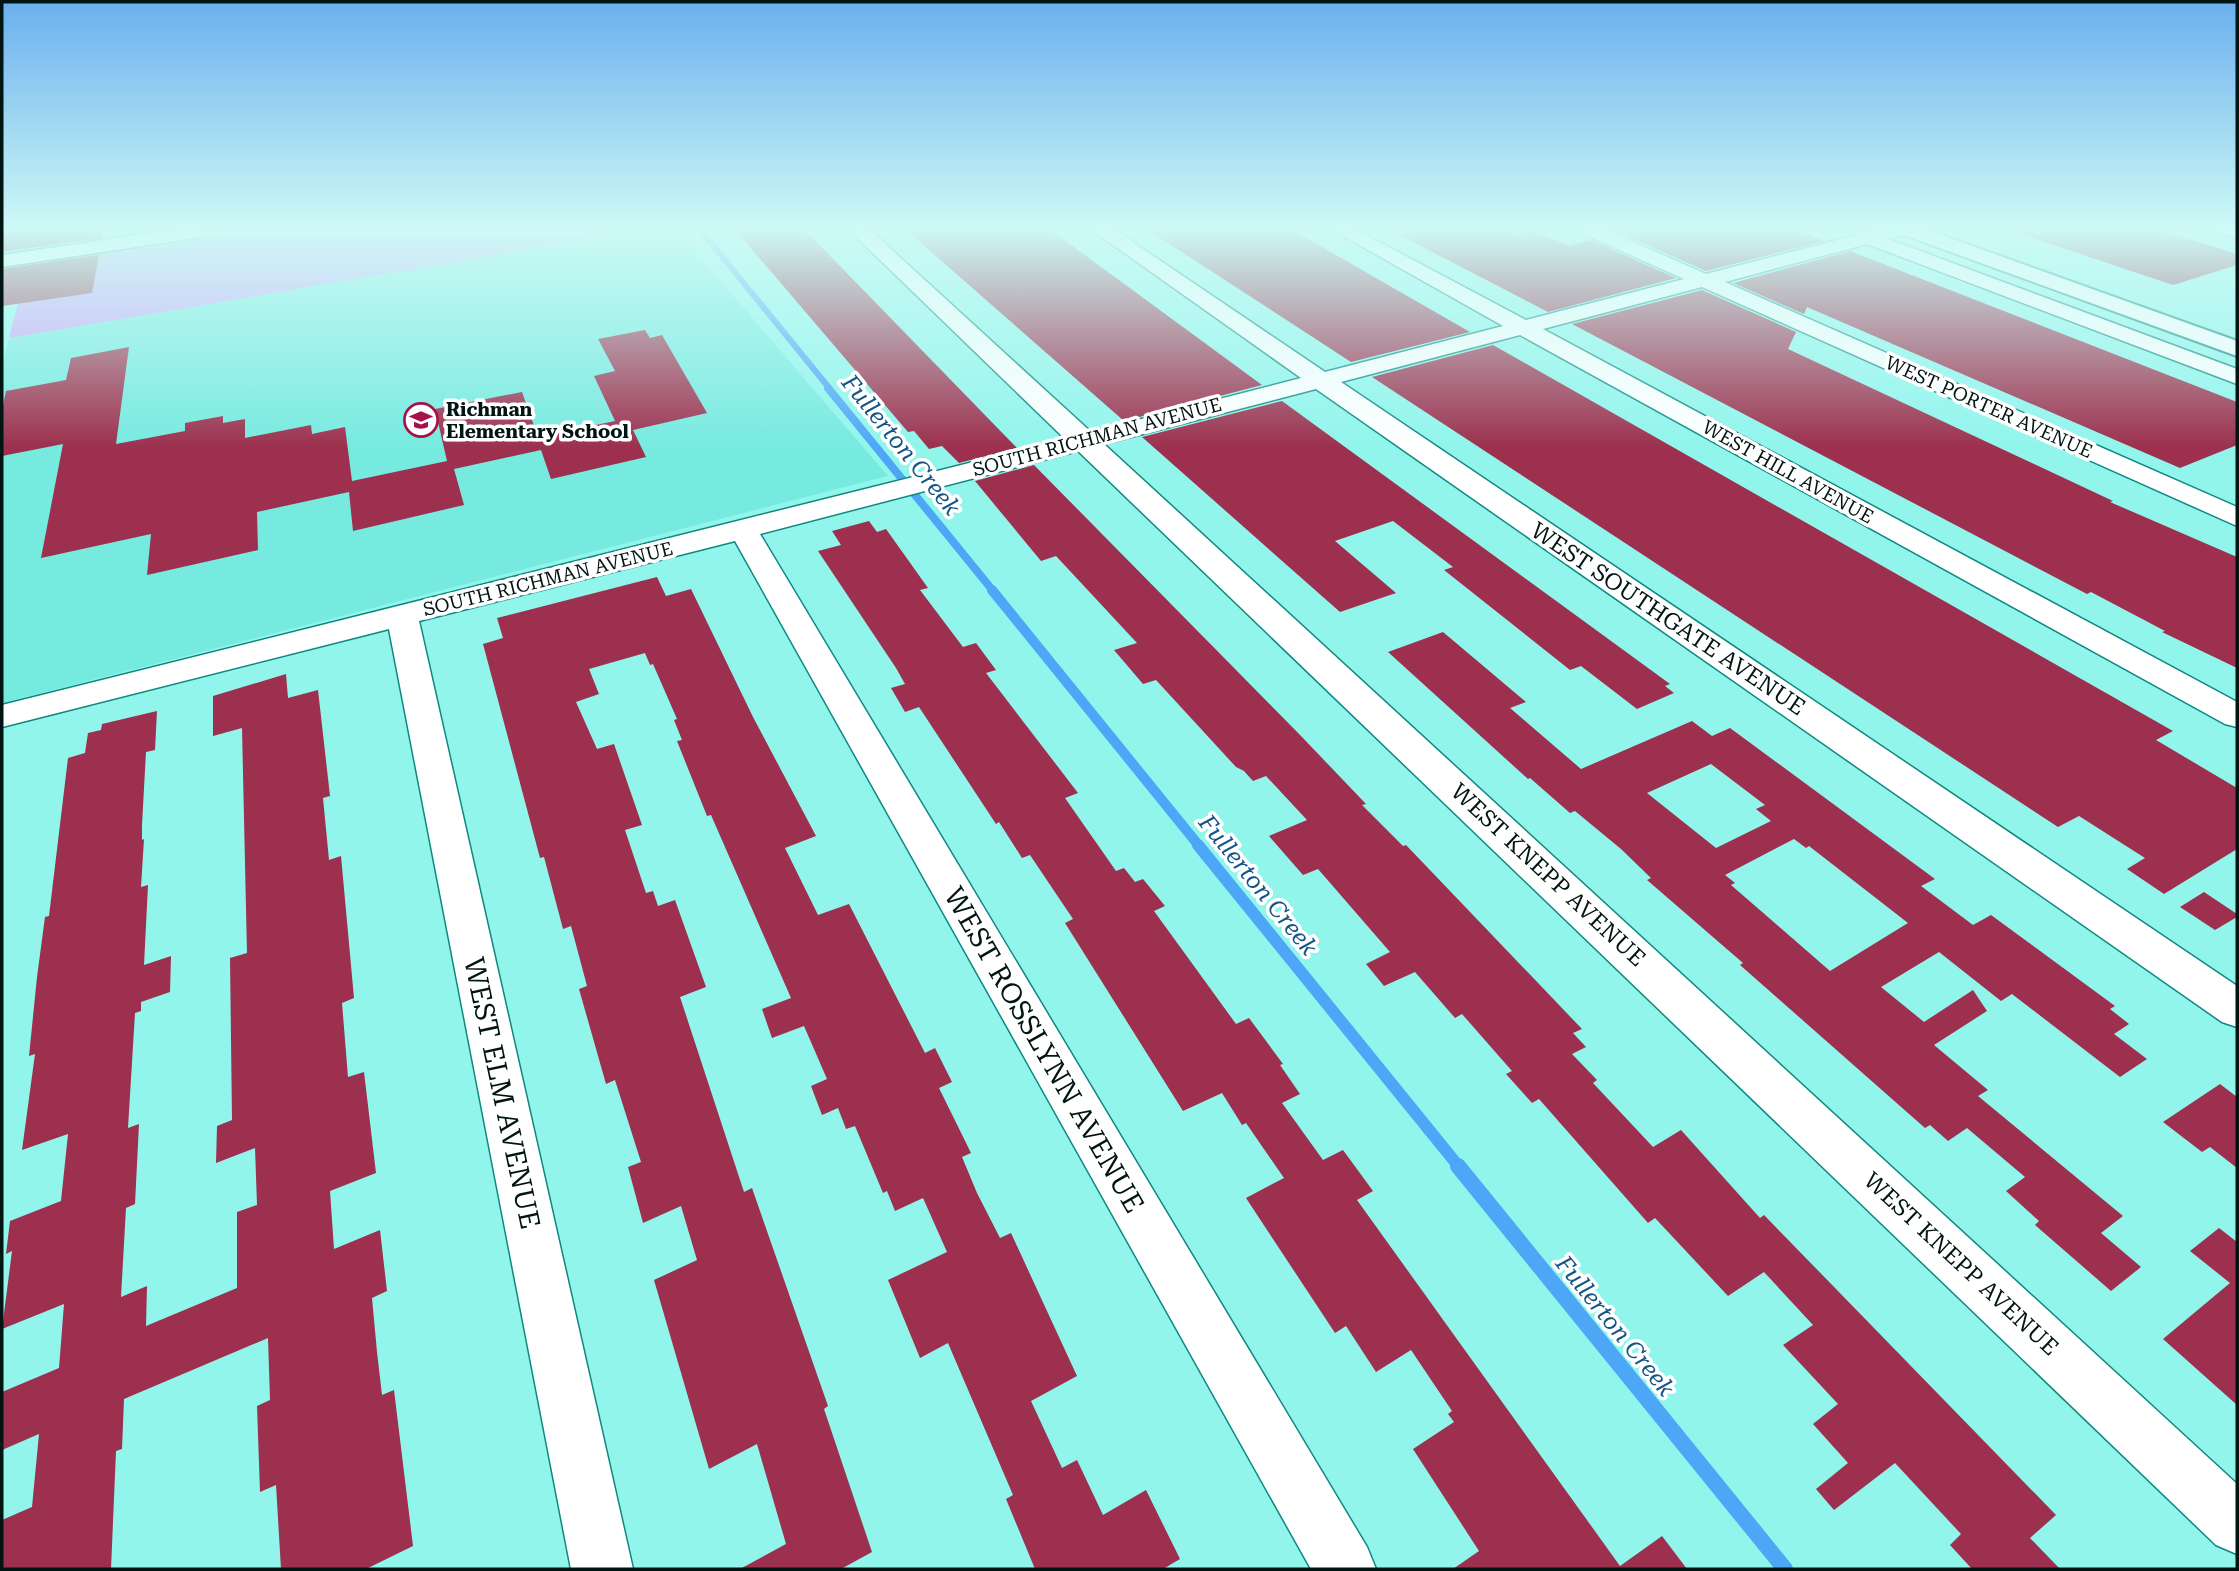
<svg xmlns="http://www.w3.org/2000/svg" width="2239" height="1571" font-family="'Roboto Serif',serif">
<rect width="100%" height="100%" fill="#91f5ec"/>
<path fill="#77eae0" d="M655,228H675L888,476L2,703V365L9,338Z"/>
<path fill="#cf9efa" d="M226,228H655L9,338L28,264L179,243L200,239Z"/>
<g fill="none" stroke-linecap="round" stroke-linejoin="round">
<path stroke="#4da7f6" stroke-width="6" d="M699,228L830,389"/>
<path stroke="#4da7f6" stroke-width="8" d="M828,388L994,592"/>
<path stroke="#4da7f6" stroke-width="10" d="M992,590L1200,847"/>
<path stroke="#4da7f6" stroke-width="12" d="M1198,845L1460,1168"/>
<path stroke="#4da7f6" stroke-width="16" d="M1458,1166L1785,1569"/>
</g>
<path fill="#9c304e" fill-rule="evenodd" d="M2,228H104L102,238L2,252Z
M768,228H803L1017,448L959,463L942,446L929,449L914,431L908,432L738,233Z
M904,228H1048L1262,385L1124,421Z
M1145,228H1289L1470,332L1351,362Z
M1386,228H1504L1516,234L1533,230L1569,246L1591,240L1676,278L1548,312Z
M1643,228H1790L1824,241L1706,271L1620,233Z
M2018,228H2154L2237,254V265L2173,285L2018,233Z
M1850,251L2237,402V445L2180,468L1807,307L1804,314L1733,283Z
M99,255L92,293L2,306V269Z
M1702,290L1796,332L1788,349L2113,501L2110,502L2237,557V668L2162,632L2165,631L2091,592L2087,594L1572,324Z
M645,330L650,338L662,335L707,413L633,430L646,457L551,479L541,450L454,469L464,505L353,531L349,492L257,512L258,550L147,575L151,534L41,558L63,444L2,456V410L6,391L66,380L71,358L129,347L116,444L185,431V423L223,416V423L245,419V438L311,425L312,434L345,427L352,481L447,461L435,409L522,392L538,437L615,421L594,376L615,371L598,339Z
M1493,345L2173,731L2156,740L2237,788V849L2164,894L2127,869L2145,858L2079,816L2058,827L1372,377Z
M1282,401L1670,684L1665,686L1674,693L1637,709L1581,666L1570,670L1444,570L1453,567L1393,521L1335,541L1396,593L1340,612L1142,437Z
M1034,465L1302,737L1366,804L1362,805L1403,846L1406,845L1582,1029L1573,1033L1586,1047L1572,1054L1597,1080L1593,1083L1653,1147L1681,1130L1760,1218L1764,1215L2056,1515L2030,1538L2060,1569H1972L1950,1545L1961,1534L1895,1463L1834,1510L1816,1489L1848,1463L1813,1424L1838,1404L1783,1345L1813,1325L1764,1272L1728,1296L1655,1218L1648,1223L1539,1099L1532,1103L1506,1074L1512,1071L1462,1014L1455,1018L1415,972L1384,986L1366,964L1390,952L1318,869L1303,875L1269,836L1307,820L1266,776L1253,781L1244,771L1236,767L1156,680L1143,684L1114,650L1137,643L1056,556L1041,561L975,481Z
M869,521L877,532L886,529L928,588L920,590L963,647L976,643L996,670L986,673L1078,793L1065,798L1116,871L1124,868L1135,882L1143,879L1165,906L1154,911L1236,1024L1249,1018L1283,1064L1280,1065L1300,1094L1282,1103L1323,1160L1343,1150L1373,1191L1357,1200L1620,1566L1662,1536L1687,1569H1453L1479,1551L1413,1449L1454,1422L1448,1414L1452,1411L1411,1350L1376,1372L1346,1326L1335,1333L1246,1198L1284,1178L1246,1123L1242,1125L1222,1093L1183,1111L1065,923L1073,919L1030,855L1022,858L999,822L996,824L919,707L905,712L891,688L905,684L896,668L818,551L841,545L832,531Z
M657,577L666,596L691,589L753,717L816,836L785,848L818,915L849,904L925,1053L935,1048L952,1082L939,1088L971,1153L962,1157L977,1193L1000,1238L1011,1233L1077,1376L1031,1401L1062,1468L1077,1460L1103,1515L1146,1490L1180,1559L1163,1569H1035L1006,1499L1013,1495L948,1343L920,1358L888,1280L947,1252L923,1198L895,1211L887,1191L883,1193L855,1126L846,1129L838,1108L822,1115L811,1086L827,1079L804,1026L772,1038L762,1009L791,998L711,815L707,816L677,741L682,740L674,720L677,719L653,664L650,665L645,653L589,669L599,694L576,702L597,749L614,744L642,825L625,830L646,893L653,891L658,906L675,900L706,987L680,997L744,1192L752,1188L828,1406L824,1409L872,1552L841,1569H740L786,1544L757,1444L709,1469L654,1280L697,1260L681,1206L643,1223L628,1167L641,1162L615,1080L606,1084L579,989L587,986L571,926L563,929L544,857L540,858L483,644L503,638L497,618Z
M1443,632L1526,702L1510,708L1581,769L1692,721L1712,736L1730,728L1935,879L1921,886L1973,925L1991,915L2115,1006L2110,1009L2129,1024L2114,1034L2147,1059L2120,1077L2012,994L2001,1001L1939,952L1881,987L1924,1022L1973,990L1987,1011L1934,1045L1988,1090L1978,1096L2123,1216L2101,1233L2141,1267L2111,1291L2035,1225L2039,1221L2006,1191L2025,1177L1967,1128L1948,1141L1930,1125L1925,1128L1740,965L1743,963L1647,880L1651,878L1621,849L1575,811L1570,813L1530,778L1528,779L1388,652ZM1711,764L1765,805L1756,809L1771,821L1716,848L1647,793ZM1794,839L1806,848L1809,846L1908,923L1830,971L1731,885L1735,883L1725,875Z
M286,674L288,698L318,690L330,796L323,798L329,860L341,856L354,998L342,1003L348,1077L364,1072L376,1173L330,1191L334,1249L380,1230L387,1291L372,1298L377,1352L382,1395L394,1390L413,1546L366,1569H281L276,1485L260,1492L257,1406L270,1400L268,1338L124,1399L122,1449L116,1451L111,1569H2V1520L32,1507L39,1434L2,1450V1392L59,1368L64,1304L2,1329L12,1251L6,1254L10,1221L61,1201L68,1134L22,1150L35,1054L29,1056L37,977L45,917L49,916L68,758L85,753L88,733L101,730L102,724L157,711L155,750L146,752L142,825V840L144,839L141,887L148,885L144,965L171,956L170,992L141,1002V1011L135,1013L128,1128L139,1124L135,1204L126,1208L121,1297L147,1286L146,1326L237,1288V1212L257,1205L255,1148L216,1163L217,1126L232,1120L230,958L247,953L242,728L213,736V696Z
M2204,892L2237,914V917L2215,930L2180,907Z
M2220,1084L2237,1097V1168L2210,1147L2202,1152L2163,1122Z
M2219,1228L2237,1242V1405L2163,1339L2230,1283L2190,1251Z"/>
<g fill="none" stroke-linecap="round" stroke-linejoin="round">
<g stroke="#0e8880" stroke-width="3">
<path id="minor" d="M185,228H210L203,236L196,238L2,267V255Z
M847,228H868L1091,432L1301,378L1089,228H1112L1325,372L1503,326L1329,228H1353L1526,320L1684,279L1579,232L1576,228H1602L1706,274L1853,236L1863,230L1917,228L1914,232L1888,239L2237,369V384L1867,244L1725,282L2237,507V526L1702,287L1543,329L2237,702V727L2225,724L1520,335L1341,382L2237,986V1027L2222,1022L1316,389L1104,444L2237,1484V1554L2216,1545L1078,451L760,534L1367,1547L1376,1569H1311L735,541L419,621L633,1569H571L389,629L2,727V705L1065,439Z
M2214,228H2237V238L2217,232Z"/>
</g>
<g stroke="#0e8880" stroke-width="4">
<path id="major" d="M1893,228H1922L2237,341V356L1896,232Z"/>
</g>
<use href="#minor" fill="#fff" fill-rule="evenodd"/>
<use href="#major" fill="#fff" fill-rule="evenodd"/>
</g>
<linearGradient id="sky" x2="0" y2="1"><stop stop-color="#6aafee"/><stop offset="0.51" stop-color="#cefaf6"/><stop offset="1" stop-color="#cefaf6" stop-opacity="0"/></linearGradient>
<rect width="2239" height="448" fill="url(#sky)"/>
<defs>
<g id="school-ring" transform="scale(1.75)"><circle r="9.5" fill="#fff" stroke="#a61148" stroke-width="1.5"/><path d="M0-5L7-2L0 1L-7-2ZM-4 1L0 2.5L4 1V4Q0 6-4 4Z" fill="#a61148"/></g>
</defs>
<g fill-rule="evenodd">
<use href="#school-ring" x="421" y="420"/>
</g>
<g text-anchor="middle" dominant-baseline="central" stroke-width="7" stroke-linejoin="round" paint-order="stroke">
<g font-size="19" fill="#011513" stroke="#fff">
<text transform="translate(1989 407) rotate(24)">WEST PORTER AVENUE</text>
<text transform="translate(1097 437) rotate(-15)">SOUTH RICHMAN AVENUE</text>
<text transform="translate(1788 472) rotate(29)">WEST HILL AVENUE</text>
<text transform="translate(548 579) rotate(-14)">SOUTH RICHMAN AVENUE</text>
</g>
<g font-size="19" font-weight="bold" fill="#011513" stroke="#fff" text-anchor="start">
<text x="446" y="409">Richman<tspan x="446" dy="22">Elementary School</tspan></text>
</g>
<g font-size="23" fill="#011513" stroke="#fff">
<text transform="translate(1668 619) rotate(34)">WEST SOUTHGATE AVENUE</text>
<text transform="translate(1548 875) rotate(43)">WEST KNEPP AVENUE</text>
<text transform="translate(1961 1264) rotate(43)">WEST KNEPP AVENUE</text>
</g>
<g font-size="24" font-style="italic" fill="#155487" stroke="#fff">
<text transform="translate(901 445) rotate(51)">Fullerton Creek</text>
<text transform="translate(1258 885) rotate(51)">Fullerton Creek</text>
<text transform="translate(1615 1326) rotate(51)">Fullerton Creek</text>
</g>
<g font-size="28" fill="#011513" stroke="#fff">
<text transform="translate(1044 1050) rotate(60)">WEST ROSSLYNN AVENUE</text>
<text transform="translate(502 1093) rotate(78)">WEST ELM AVENUE</text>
</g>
</g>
<rect width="2239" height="1571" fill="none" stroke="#011513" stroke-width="7"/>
</svg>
